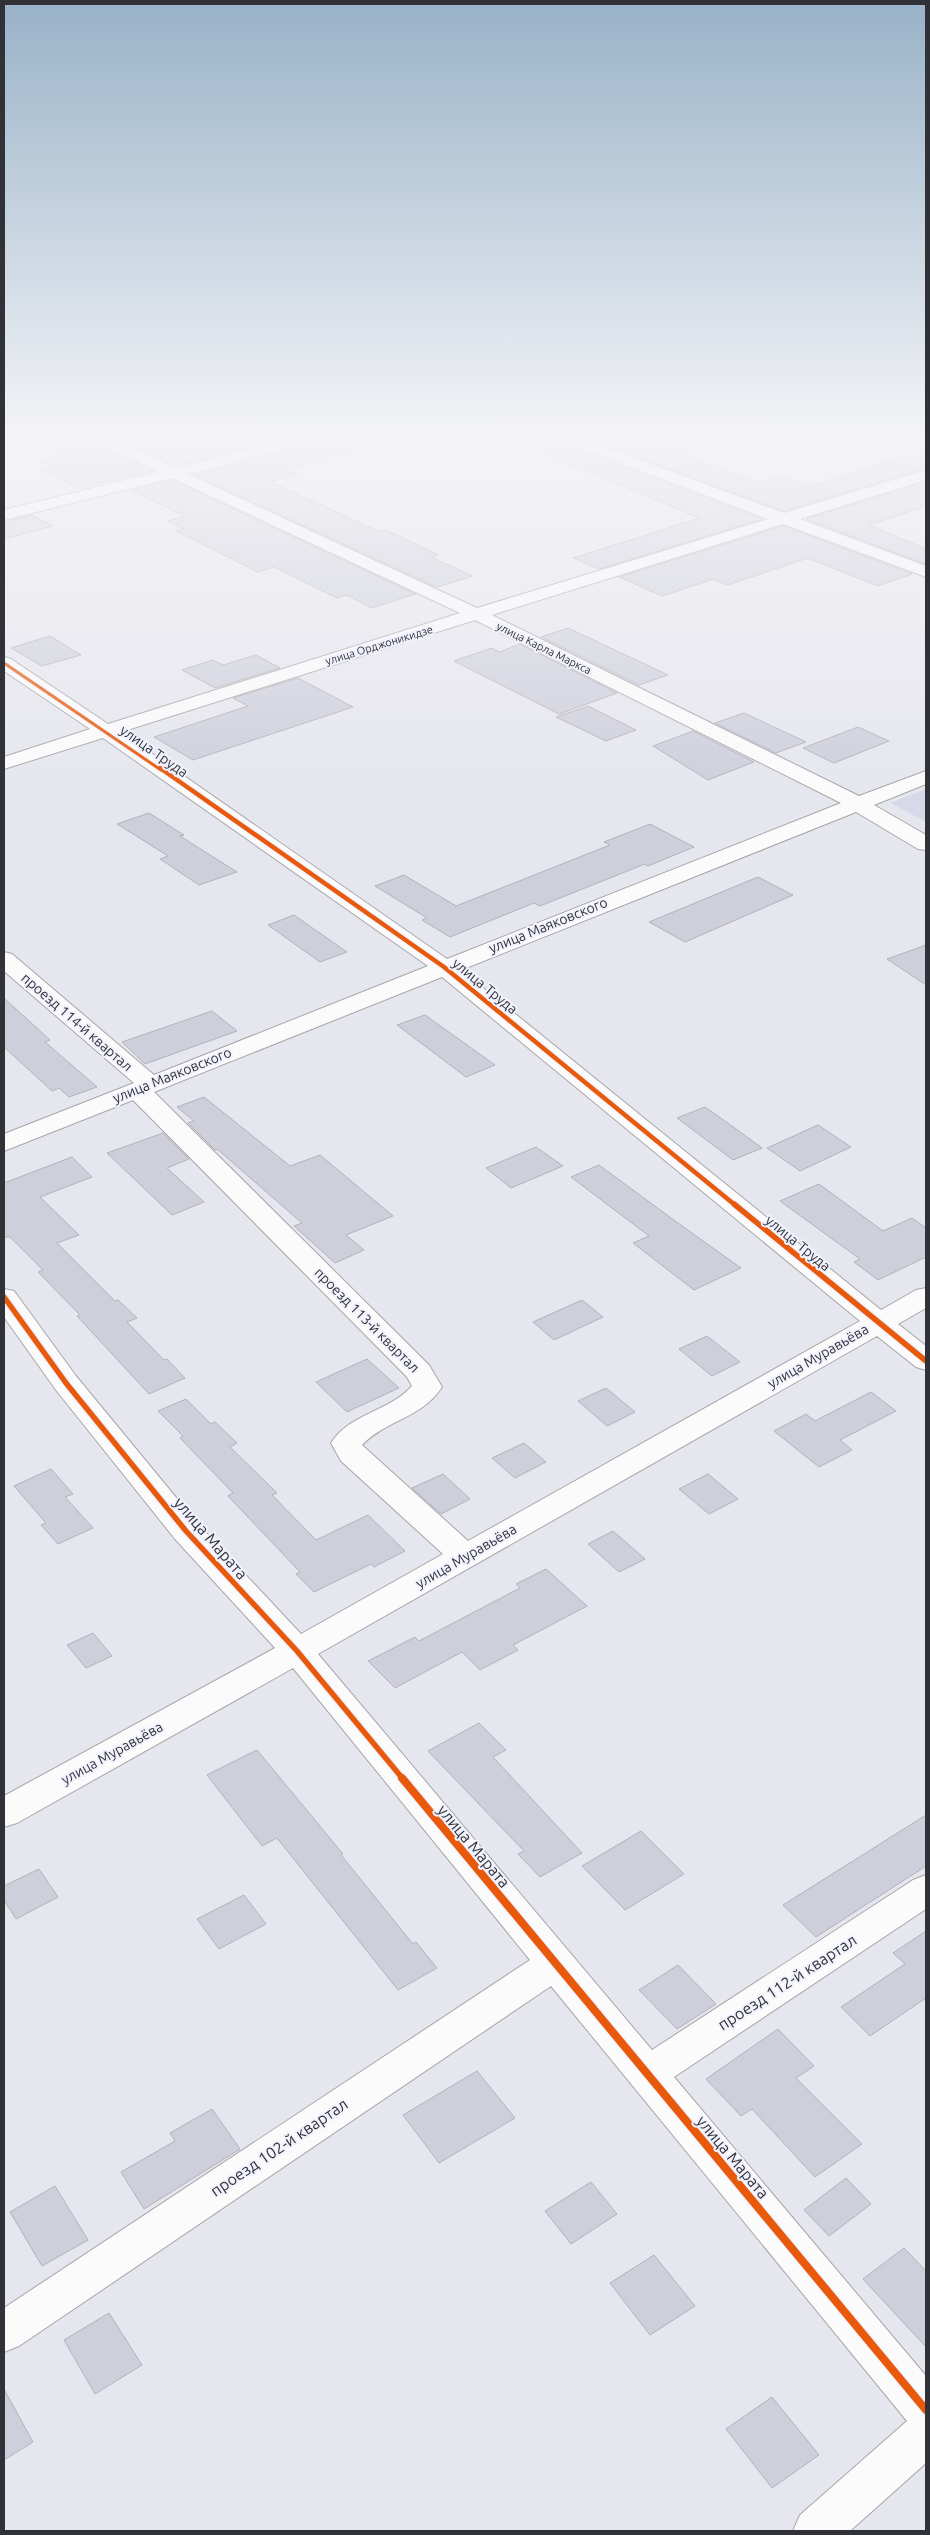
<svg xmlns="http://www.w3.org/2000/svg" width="930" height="2535" font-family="Ubuntu,sans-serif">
<rect width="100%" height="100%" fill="#e6e7ee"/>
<path fill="#d8d9e8" d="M926,789V822L890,803Z"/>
<path fill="#cecfdb" stroke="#b2b2b8" d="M29,439H92L95,444L152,471L78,488L41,470L52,467L40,461L62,455Z
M116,439H285L175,466Z
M317,439H371L372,447L286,470L298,475L271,482L380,532L386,530L439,555L431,557L473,576L437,587L194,475L313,444Z
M508,439H561L564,444L762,519L599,569L573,558L700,518Z
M587,439H705L706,444L679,453L761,483L781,477L809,487L926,449V468L784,511Z
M172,480L415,594L372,608L347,595L337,598L274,567L258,572L176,531L184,529L168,521L185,516L132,490Z
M926,482V506L869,525L926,549V564L806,519Z
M32,515L53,526L4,539V522Z
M783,526L912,574L878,586L808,558L727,585L713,579L662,596L619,577Z
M568,628L668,675L639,685L541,637Z
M50,636L81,655L42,666L11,648Z
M520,644L617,693L559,714L454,661L492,648L499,652Z
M256,655L280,668L215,688L182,670L213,660L223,665Z
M298,678L353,707L193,760L154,737L248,706L233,698Z
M588,706L636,730L606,741L556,717Z
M744,713L806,742L776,753L715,723Z
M858,727L889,741L834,763L803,748Z
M693,731L754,762L708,780L653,746Z
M149,813L184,835L180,836L237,872L199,885L160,859L168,856L117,824Z
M650,824L694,847L648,866L645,864L540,906L534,903L450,937L422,920L427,918L375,886L404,875L456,906L610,845L604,842Z
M758,877L793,895L685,942L649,922Z
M294,915L301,920L347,952L320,962L268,925Z
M926,945V985L887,959Z
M4,998L50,1040L45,1042L97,1087L69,1097L59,1088L52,1091L4,1047Z
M212,1011L237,1031L145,1064L122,1042Z
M425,1015L495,1065L466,1077L397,1025Z
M204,1097L290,1166L320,1155L393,1216L346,1235L364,1250L335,1263L294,1226L302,1223L217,1149L215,1150L188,1123L194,1121L177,1107Z
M705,1107L732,1126L762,1148L733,1160L677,1118Z
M818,1125L851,1147L800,1171L767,1148Z
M163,1133L189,1159L167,1168L204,1202L172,1215L107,1153Z
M536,1147L563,1166L511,1188L486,1168Z
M72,1157L92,1177L40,1197L79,1235L57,1243L115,1301L118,1300L137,1318L127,1322L164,1360L167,1359L185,1378L149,1394L77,1316L80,1315L38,1272L43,1270L10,1237H4V1183Z
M599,1165L678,1223L741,1268L694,1290L633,1243L649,1236L571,1177Z
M819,1184L883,1231L912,1218L926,1228V1257L878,1280L854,1262L860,1259L780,1201Z
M582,1300L603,1317L554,1340L533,1322Z
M707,1336L740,1362L712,1376L679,1349Z
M367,1359L399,1388L347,1412L316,1382Z
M606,1388L635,1412L607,1426L578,1401Z
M871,1392L896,1411L840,1440L852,1450L819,1467L774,1431L806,1414L815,1421Z
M186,1399L211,1424L215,1422L237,1443L230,1447L277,1493L272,1495L316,1540L368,1515L405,1551L374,1567L371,1564L314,1592L296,1574L300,1572L228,1496L233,1493L180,1438L183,1436L158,1411Z
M524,1443L546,1462L515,1478L492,1458Z
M51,1469L73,1494L65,1497L93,1528L58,1544L41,1525L46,1523L14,1486Z
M443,1474L470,1499L441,1514L412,1488Z
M708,1474L738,1499L709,1514L679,1489Z
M613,1531L645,1559L619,1572L588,1544Z
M546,1569L587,1606L513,1645L518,1650L480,1670L462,1652L395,1688L368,1661L415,1637L419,1641L520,1588L516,1584Z
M93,1633L112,1656L86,1668L67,1645Z
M479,1723L506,1750L493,1757L582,1853L540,1877L518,1854L524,1851L428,1751Z
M257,1750L343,1854L341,1855L413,1944L416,1942L437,1968L398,1990L277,1838L262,1846L207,1775Z
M926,1815V1866L816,1937L783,1905Z
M641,1831L684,1874L625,1910L582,1866Z
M39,1869L58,1897L16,1919L4,1900V1886Z
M244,1895L266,1924L219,1949L197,1919Z
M926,1931V1998L870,2036L841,2007L905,1964L893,1953Z
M678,1965L716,2004L677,2029L639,1990Z
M778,2029L814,2066L796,2078L862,2144L815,2177L752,2109L741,2116L706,2079Z
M477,2071L515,2118L439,2163L403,2115Z
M212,2109L240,2149L144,2209L121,2172L175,2141L170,2133Z
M846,2178L871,2204L829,2236L804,2210Z
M591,2182L617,2214L571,2244L545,2211Z
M55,2186L88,2240L42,2266L10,2212Z
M904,2248L926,2271V2347L863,2279Z
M654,2255L695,2306L650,2335L610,2283Z
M109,2313L142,2365L95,2394L64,2340Z
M4,2389L33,2442L4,2460Z
M772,2397L819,2455L772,2488L726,2429Z"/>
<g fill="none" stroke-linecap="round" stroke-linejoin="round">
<g stroke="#a5a6ab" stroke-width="2">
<path id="street" d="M94,439H112L175,468L291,439H315L313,442L188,474L477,608L768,519L565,442L563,439H583L784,513L926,470V480L800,519L926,566V577L783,524L492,615L859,796L926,771V784L874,805L926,835V850L918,849L856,812L461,970L881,1310L916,1290L926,1288V1308L898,1324L926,1346V1370L916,1367L877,1336L318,1654L652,2050L913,1880L926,1875V1909L674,2077L926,2376V2463L850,2531H793L800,2515L907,2421L551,1986L19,2346L4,2352V2308L530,1960L293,1668L17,1823L4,1827V1796L275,1648L175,1539L56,1390L4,1317V1289L14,1291L76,1376L197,1523L301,1634L443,1554L341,1461L331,1443C350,1413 389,1412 412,1386L407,1377L133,1100L4,1151V1134L134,1083L4,971V952L12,954L154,1075L428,966L103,738L4,769V757L90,729L4,671V657L11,659L108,724L460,613L172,478L4,520V510L158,472L96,442ZM475,620L841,803L447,959L121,732ZM442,977L860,1321L468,1541L362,1445C386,1420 422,1418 442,1387L429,1365L154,1092Z"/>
</g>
<use href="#street" fill="#fbfbfc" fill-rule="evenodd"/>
<g stroke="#f1f2fd" stroke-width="5">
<path id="cycleway-far3" d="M4,663L161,770"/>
</g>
<g stroke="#f1f2fd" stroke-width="7">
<path id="cycleway-far2" d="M160,768L444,967L735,1205"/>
</g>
<g stroke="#f1f2fd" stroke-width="9">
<path id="cycleway-far1" d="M734,1204L926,1361
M4,1297L66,1383L186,1531L297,1651L403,1779"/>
</g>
<g stroke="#f1f2fd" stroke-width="11">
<path id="cycleway" d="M402,1778L926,2410"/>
</g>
<use href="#cycleway-far3" stroke="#e8590c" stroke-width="3"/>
<use href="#cycleway-far2" stroke="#e8590c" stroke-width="4.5"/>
<use href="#cycleway-far1" stroke="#e8590c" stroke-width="5.5"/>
<use href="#cycleway" stroke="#e8590c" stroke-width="8"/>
</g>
<linearGradient id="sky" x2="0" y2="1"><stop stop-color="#98b2c8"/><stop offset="0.55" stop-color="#f4f4f7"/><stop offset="1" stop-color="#f4f4f7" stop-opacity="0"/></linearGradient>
<rect width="930" height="793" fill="url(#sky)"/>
<g text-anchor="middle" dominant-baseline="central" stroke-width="4" stroke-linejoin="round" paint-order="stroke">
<g font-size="11" fill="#313237" stroke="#f1f2fd">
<text transform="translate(379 645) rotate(-17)">улица Орджоникидзе</text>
<text transform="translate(544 648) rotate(26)">улица Карла Маркса</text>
</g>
<g font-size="14" fill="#313237" stroke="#f1f2fd">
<text transform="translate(154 751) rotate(35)">улица Труда</text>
<text transform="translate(548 925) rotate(-22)">улица Маяковского</text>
<text transform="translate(485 986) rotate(39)">улица Труда</text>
<text transform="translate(77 1022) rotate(41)">проезд 114-й квартал</text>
<text transform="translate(172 1075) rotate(-22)">улица Маяковского</text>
<text transform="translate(798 1243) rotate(39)">улица Труда</text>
<text transform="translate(367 1320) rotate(45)">проезд 113-й квартал</text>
<text transform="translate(818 1356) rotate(-30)">улица Муравьёва</text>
<text transform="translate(466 1556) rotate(-30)">улица Муравьёва</text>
<text transform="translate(112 1753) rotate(-29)">улица Муравьёва</text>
</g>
<g font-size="16" fill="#313237" stroke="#f1f2fd">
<text transform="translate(211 1538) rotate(49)">улица Марата</text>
<text transform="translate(474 1846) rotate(50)">улица Марата</text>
<text transform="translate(787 1982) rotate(-33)">проезд 112-й квартал</text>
<text transform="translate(279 2147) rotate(-34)">проезд 102-й квартал</text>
<text transform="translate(733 2157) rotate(50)">улица Марата</text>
</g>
</g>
<rect width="930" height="2535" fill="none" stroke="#313237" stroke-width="10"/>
</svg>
